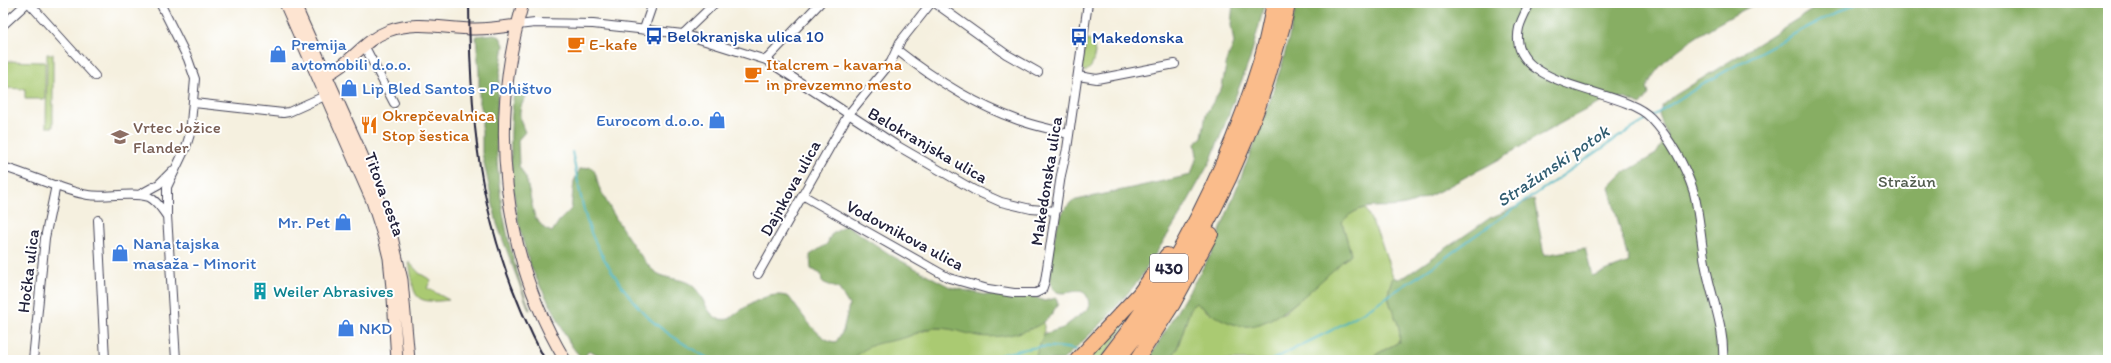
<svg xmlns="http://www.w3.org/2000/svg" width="2111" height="363" font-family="Itim,sans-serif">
<rect width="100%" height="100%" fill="#fff"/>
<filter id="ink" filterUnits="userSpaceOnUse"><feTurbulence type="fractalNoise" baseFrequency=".025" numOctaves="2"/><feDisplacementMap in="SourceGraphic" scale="8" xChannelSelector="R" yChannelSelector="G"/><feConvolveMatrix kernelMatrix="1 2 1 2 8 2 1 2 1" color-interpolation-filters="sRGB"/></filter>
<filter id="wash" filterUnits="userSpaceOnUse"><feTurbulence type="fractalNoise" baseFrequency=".012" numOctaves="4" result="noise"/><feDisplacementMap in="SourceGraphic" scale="16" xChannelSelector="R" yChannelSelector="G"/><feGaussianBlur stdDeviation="0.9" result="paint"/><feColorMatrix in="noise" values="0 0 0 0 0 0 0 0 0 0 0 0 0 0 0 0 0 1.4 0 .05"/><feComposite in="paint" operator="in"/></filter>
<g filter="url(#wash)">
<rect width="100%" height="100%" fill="#f5f0df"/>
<path fill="#aaca72" stroke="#667656" d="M1087,39L1093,41L1095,54L1091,67L1085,72L1081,67Z
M47,54H53V127H46Z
M3,61L45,62V99H25V89L3,88Z
M1365,207L1381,241L1393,277C1379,307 1404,316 1399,342L1375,355L1370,360H1170L1177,349L1191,307L1196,303L1206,311L1231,322L1284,313L1351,254L1342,222L1350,214Z
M409,262L419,273L431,280L427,288L449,300C410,305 415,295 409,262Z
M1155,283L1101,360H1085Z
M1044,322V334L1034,360H852L862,350L876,343L905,337L933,328L1015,332Z"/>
<path fill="#87ae64" stroke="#546850" d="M1233,3H1265L1250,59L1211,160L1179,217L1139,280L1106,319L1063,360H1034L1044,334L1063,328L1089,308C1089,276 1064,302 1053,289C1046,280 1055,226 1061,216C1063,210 1068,206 1072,201L1191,175L1197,156L1195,143L1202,137L1206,114L1222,87L1227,60L1234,43L1231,25Z
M1297,3H1757C1724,20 1659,52 1647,88L1649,94L1641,105C1635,103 1627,98 1621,98C1598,96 1510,155 1483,168C1460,179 1436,195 1412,203C1384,213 1365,197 1342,222L1351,254C1327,274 1275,331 1242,326C1226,324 1208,312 1196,303L1191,307L1177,349L1170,360H1148L1211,254L1264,118L1283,61Z
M1823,3H2108V360H1370L1375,355L1399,342C1404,316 1379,307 1393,277L1398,279L1406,276L1490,218L1534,199L1544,255L1585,248L1592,276L1629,262L1609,187L1622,174L1656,154L1667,136L1659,115L1662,106L1674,96Z
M494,34L500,37L504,45C488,136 497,224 530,310H529L497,224L482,153V110L479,102V73L476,36Z
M520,90L526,97C517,110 519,119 525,132L518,140L519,166L526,178L535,218L545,229L552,232L559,221L571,209L574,181L580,169L591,167C598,173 596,182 600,189C613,215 630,243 649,266C663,283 681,275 694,287C707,300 707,323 729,319C745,307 768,289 789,297C799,310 819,342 836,342L843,331L849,305L839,289L822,282L821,274L811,269L810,255L827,244L831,235L846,225L894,257L950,287L986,295L1035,297L1044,301L1056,298L1058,304C1055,309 1050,317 1045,321C1030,333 997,339 978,336C963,333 949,327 933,328C924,329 915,334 907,337C881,345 873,339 852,360H607L589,350L584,358L581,357C569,346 562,328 555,313C546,297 537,282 530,264C511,209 507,149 514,91Z"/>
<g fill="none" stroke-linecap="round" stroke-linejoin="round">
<path stroke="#47b5c2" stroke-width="2" d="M1653,116C1717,73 1786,37 1856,3
M572,152C577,175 580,198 587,221C595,250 628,299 651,320C668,335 690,348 711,360
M984,360C1015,350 1044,342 1076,350
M1272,360L1332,330L1365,311L1437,264L1473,237L1617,138L1648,119"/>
</g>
</g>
<g filter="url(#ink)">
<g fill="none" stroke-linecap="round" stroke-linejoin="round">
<g stroke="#424154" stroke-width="10">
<path id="street" d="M29,3L95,76
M160,3L188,59L195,79L190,134L186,147L167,187V215L176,360
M935,3L1006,54L1038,72
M1530,3C1526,11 1521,20 1519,28C1505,89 1623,87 1651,118C1670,138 1686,167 1694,193C1701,221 1701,250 1708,277C1714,304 1725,332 1723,360
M3,25L27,3
M518,25L535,23L593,24L683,34L766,60L896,145L974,190L1001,202L1031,209L1056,211
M644,29L653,3
M683,34L715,3
M364,45L394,103
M897,50C934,79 973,104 1018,120C1034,126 1052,129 1068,134
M766,60L820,3
M1078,76L1097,79L1175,64
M194,103L283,113L289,112L327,95
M3,167C32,175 59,190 88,195C107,198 132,191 149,197C157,201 161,208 166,215
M139,195L159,184L172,171
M804,196L949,278L988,289L1014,293H1036L1042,290L1045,281L1061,175L1067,149L1088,3
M98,220L105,360
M758,274L848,115L891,62L900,42L931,3
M33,360L45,238L56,185"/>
</g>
<g stroke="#424154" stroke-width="13">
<path id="secondary" d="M285,3L372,201L384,238L389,258L393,298L397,360
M294,3L362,155L391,233L402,280L409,360
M523,3C489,122 501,253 565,360
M326,75C350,65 363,40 388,31C417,20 445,29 475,29C490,29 504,27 518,25"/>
</g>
<g stroke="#424154" stroke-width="16">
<path id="highway" d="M1077,360L1139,294L1167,255
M1106,360C1178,269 1228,167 1262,56C1267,39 1270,21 1274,3
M1118,360C1189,270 1246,161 1276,50C1280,35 1286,19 1288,3
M1137,360L1173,304L1211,234"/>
</g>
<use href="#street" stroke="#fff" stroke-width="8"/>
<use href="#secondary" stroke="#fde4d1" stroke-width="11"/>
<use href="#highway" stroke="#fabc8b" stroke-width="14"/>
<path stroke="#22223b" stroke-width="2" d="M469,3C470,137 481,239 545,360"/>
</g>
</g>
<defs>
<g id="bus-bare" transform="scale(1.38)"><path d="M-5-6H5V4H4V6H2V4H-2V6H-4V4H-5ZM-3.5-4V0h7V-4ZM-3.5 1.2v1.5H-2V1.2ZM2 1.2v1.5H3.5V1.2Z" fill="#1a4fb4" stroke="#fff" stroke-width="2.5" paint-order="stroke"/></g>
<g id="cafe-bare" transform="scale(1.38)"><path d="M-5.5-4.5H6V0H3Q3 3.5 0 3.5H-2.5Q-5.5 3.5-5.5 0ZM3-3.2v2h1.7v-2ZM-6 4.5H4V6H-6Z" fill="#e8710a" stroke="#fff" stroke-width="2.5" paint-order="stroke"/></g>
<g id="shop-bare" transform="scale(1.38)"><path d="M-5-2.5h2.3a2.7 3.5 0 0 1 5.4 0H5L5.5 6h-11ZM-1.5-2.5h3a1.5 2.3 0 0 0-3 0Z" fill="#3f7fe0" stroke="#fff" stroke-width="2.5" paint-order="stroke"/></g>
<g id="restaurant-bare" transform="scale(1.38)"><path d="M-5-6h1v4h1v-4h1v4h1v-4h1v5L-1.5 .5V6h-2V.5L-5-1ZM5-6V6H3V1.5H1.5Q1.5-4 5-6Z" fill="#e8710a" stroke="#fff" stroke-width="2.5" paint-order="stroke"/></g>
<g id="school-bare" transform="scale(1.38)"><path d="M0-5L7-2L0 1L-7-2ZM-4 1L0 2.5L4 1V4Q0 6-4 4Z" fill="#8d6e63" stroke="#fff" stroke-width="2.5" paint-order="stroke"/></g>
<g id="building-bare" transform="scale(1.38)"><path d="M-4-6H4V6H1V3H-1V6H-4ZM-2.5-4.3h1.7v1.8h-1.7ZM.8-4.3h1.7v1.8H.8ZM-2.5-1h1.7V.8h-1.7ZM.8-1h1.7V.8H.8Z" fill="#0f9aa8" stroke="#fff" stroke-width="2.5" paint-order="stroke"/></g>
</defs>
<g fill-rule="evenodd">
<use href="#bus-bare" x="654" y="36"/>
<use href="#bus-bare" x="1079" y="37"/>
<use href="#cafe-bare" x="576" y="44"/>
<use href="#shop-bare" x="278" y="54"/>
<use href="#cafe-bare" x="753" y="74"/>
<use href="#shop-bare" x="349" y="88"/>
<use href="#shop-bare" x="717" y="120"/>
<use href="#restaurant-bare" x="369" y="125"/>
<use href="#school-bare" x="120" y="137"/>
<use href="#shop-bare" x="343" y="222"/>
<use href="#shop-bare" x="120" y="253"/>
<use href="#building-bare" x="260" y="291"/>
<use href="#shop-bare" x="346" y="328"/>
</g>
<g text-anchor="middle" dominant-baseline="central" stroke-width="4" stroke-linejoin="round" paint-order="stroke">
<rect fill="#fff" stroke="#646476" stroke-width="1" x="1150" y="254" width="38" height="28" rx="3"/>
<g font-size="16" font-weight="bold" fill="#22223b">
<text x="1169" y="268">430</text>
</g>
<g font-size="17" fill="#164399" stroke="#fff" text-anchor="start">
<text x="667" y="36">Belokranjska ulica 10</text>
<text x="1092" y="37">Makedonska</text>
</g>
<g font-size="17" fill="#366cbe" stroke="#fff" text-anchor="start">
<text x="291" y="44">Premija<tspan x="291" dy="20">avtomobili d.o.o.</tspan></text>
<text x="362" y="88">Lip Bled Santos - Pohištvo</text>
<text x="704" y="120" text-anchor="end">Eurocom d.o.o.</text>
<text x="330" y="222" text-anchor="end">Mr. Pet</text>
<text x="133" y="243">Nana tajska<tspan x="133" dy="20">masaža - Minorit</tspan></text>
<text x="359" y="328">NKD</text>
</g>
<g font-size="17" fill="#c56008" stroke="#fff" text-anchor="start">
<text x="589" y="44">E-kafe</text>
<text x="766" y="64">Italcrem - kavarna<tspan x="766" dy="20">in prevzemno mesto</tspan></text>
<text x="382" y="115">Okrepčevalnica<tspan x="382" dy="20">Stop šestica</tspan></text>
</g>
<g font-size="17" fill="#785e54" stroke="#fff" text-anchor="start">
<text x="133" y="127">Vrtec Jožice<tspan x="133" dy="20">Flander</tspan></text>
</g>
<g font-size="17" fill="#22223b" stroke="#fff">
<text transform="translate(928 145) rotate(30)">Belokranjska ulica</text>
<text transform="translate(1046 181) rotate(-81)">Makedonska ulica</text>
<text transform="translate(790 188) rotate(-61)">Dajnkova ulica</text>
<text transform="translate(385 194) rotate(70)">Titova cesta</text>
<text transform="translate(905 235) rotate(28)">Vodovnikova ulica</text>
<text transform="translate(28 271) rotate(-83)">Hočka ulica</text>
</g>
<g font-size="17" fill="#525d4e" stroke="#fff">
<text x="1907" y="181">Stražun</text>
</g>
<g font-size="17" fill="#0d838f" stroke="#fff" text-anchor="start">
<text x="273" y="291">Weiler Abrasives</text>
</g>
<g font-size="18" font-style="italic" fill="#315d71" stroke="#fff">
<text transform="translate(1553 166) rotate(-34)">Stražunski potok</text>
</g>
</g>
<rect width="2111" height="363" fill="none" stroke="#fff" stroke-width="16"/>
</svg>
